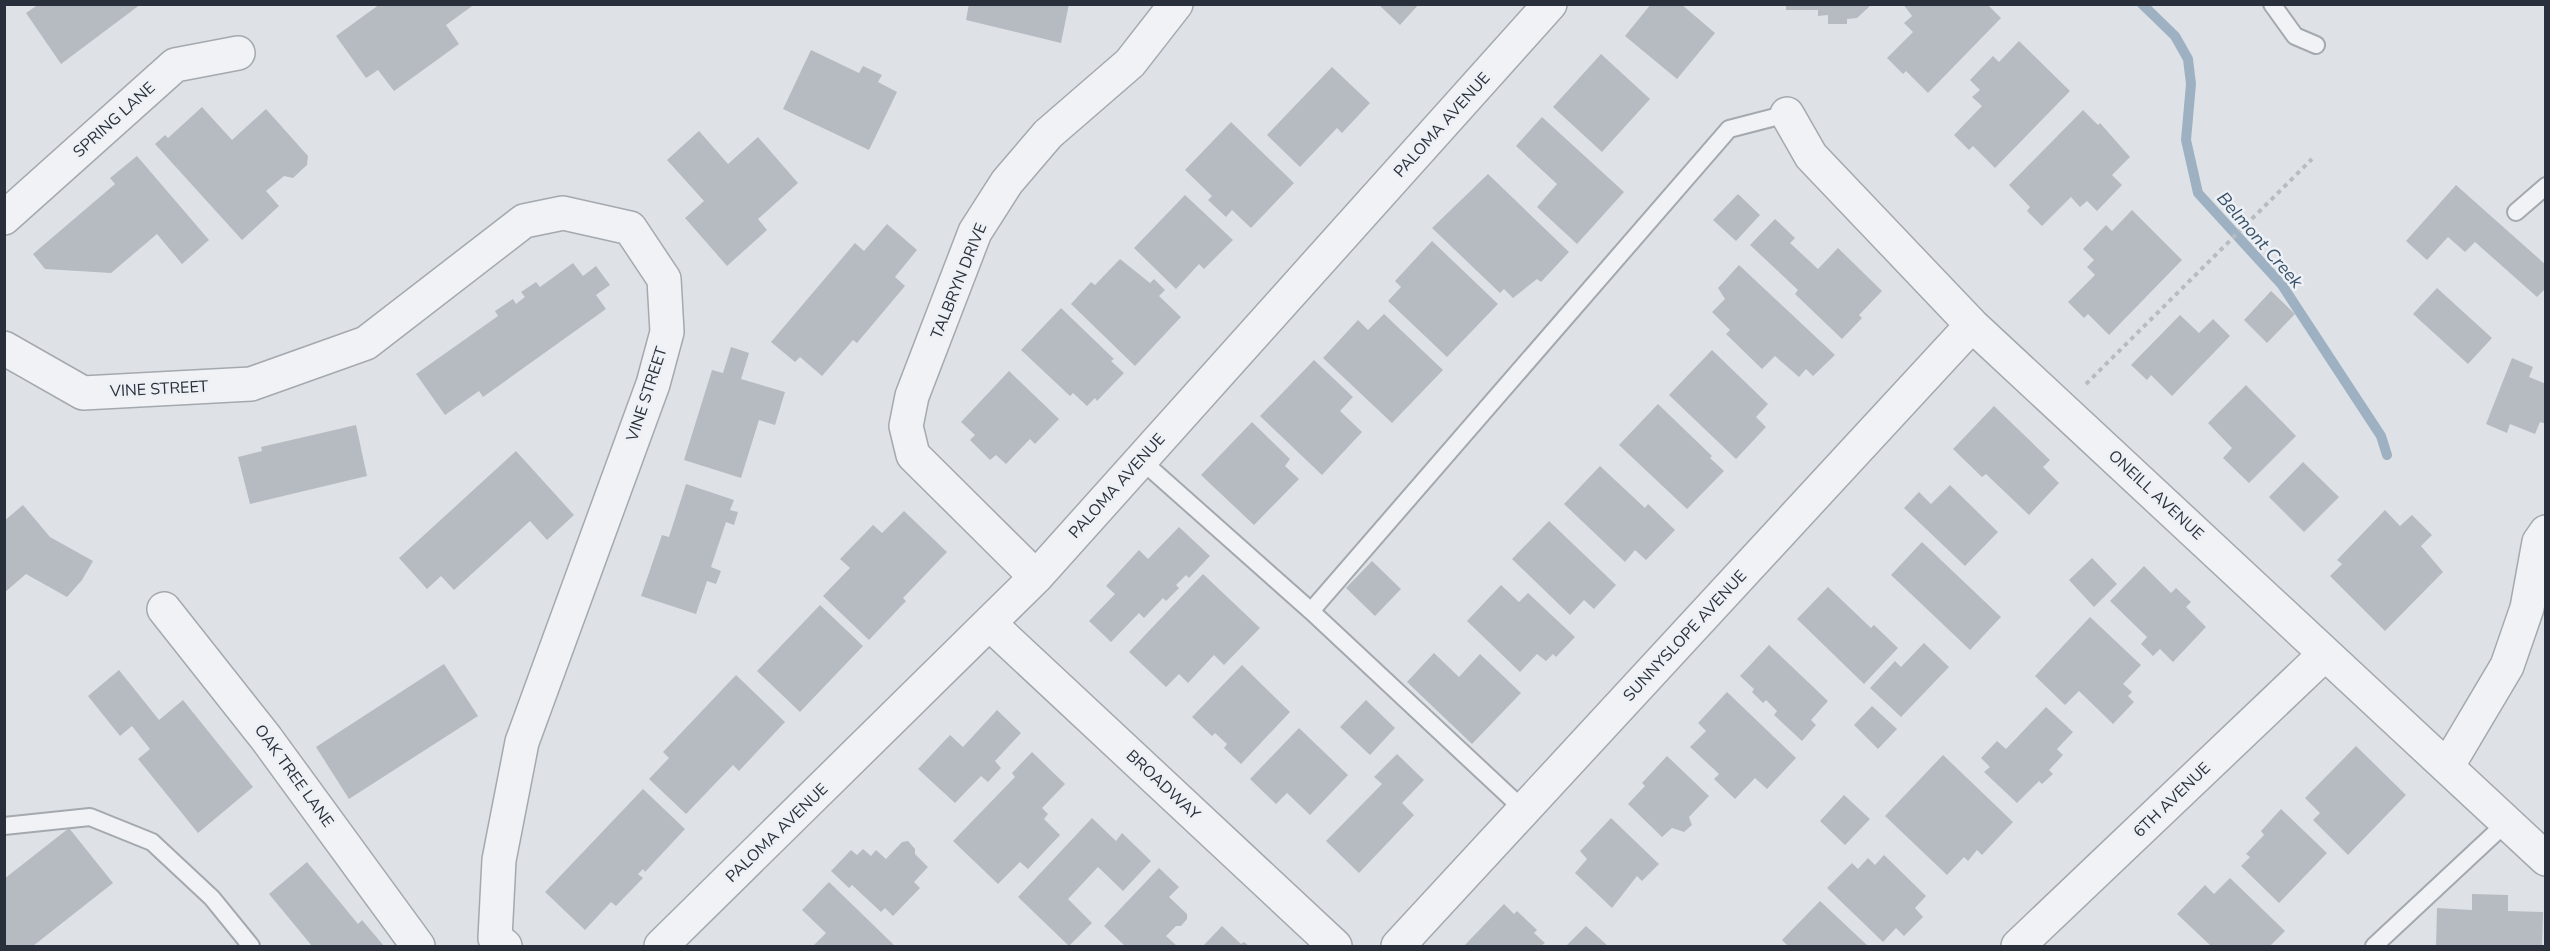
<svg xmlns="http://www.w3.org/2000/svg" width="2550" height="951" font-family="'Nunito Sans',sans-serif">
<rect width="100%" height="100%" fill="#dee2e6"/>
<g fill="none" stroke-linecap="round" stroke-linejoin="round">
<path stroke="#9db1c2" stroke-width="10" d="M2142,4L2175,36L2188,59L2191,84L2186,140L2198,193L2282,285L2381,436L2387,455"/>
</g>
<path fill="#b6bbc2" d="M39,4H141L61,64L26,13Z
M380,4H475L446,25L459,44L394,91L378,70L366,78L336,36Z
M969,4H1069L1061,43L966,20Z
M1378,4H1419L1400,25Z
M1651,4H1681L1715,33L1677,79L1625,36Z
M1903,4H1987L2001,18L1928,93L1906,71L1903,74L1887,58L1913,32L1904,23L1912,16Z
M1786,5H1871L1857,18L1847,19V24H1828V15L1818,16V10H1786Z
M2019,41L2070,91L1995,168L1973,146L1969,150L1954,135L1982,106L1972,97L1980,90L1970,80L1993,56L1999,62Z
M811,50L859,73L863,66L882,75L878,82L897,92L869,150L783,109Z
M1601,54L1650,99L1602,152L1553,107Z
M1332,67L1370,103L1342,133L1337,128L1300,167L1267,135Z
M202,107L232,140L266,109L308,156L307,165L293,178L284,176L266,191L279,206L242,240L155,144L165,135L168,138Z
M2083,110L2098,125L2100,123L2130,157L2112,175L2122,185L2097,211L2087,201L2080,207L2071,197L2042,226L2027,211L2030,207L2009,185Z
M1542,117L1624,192L1577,244L1537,207L1557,184L1516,146Z
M1231,122L1294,183L1251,228L1232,210L1226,217L1208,200L1212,196L1185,170Z
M699,131L728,164L758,137L798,183L758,219L767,230L727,266L685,218L704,201L667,160Z
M137,156L209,240L182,264L157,234L111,273L45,269L33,254L115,184L110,178Z
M1488,174L1569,252L1541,282L1537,279L1513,298L1504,289L1500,293L1432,228Z
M2456,185L2546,265V288L2537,297L2475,242L2465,252L2448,237L2427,260L2406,241Z
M1738,194L1760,215L1736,241L1713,220Z
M1185,195L1233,240L1204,269L1199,264L1176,289L1134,248Z
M2132,210L2182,260L2109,335L2088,314L2084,318L2068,302L2095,275L2087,267L2094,260L2083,249L2106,225L2112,231Z
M1775,219L1795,238L1790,243L1818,269L1838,248L1882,291L1859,315L1862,318L1842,339L1795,294L1798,290L1750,245Z
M887,224L917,250L895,277L905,286L857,343L853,340L822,376L800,357L795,362L771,342L855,243L864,251Z
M1432,241L1498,304L1447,357L1388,301L1401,287L1395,281Z
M1120,259L1150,283L1154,279L1165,290L1159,296L1181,317L1135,366L1071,304L1091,282L1095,285Z
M573,263L583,276L596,266L610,285L596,295L606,309L483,397L479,391L445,415L416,374L498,316L495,311L513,299L516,304L525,297L521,292L536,282L540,287Z
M1739,265L1835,355L1813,376L1806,369L1799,377L1775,356L1762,369L1726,334L1730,330L1712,312L1725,299L1718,288Z
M2437,288L2492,338L2468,364L2413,314Z
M2271,291L2295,314L2267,343L2244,320Z
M1061,308L1114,359L1111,361L1124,373L1097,401L1095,398L1087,406L1073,393L1070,396L1021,350Z
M1384,314L1443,370L1392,423L1323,358L1358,320L1368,330Z
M2180,315L2199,333L2213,319L2230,336L2172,396L2151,375L2147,380L2131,365Z
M731,347L749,353L741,379L785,392L775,425L759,420L741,478L684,460L712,370L723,373Z
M1712,350L1768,404L1756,417L1766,427L1736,459L1669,395Z
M2512,358L2533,367L2529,377L2546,384V424L2540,422L2535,434L2510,424L2507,433L2486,424Z
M1314,360L1353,397L1340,411L1362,432L1322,475L1260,416Z
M1009,371L1059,419L1035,444L1030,439L1006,464L996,455L990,460L970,440L975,435L961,422Z
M2246,385L2296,436L2249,483L2223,458L2232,448L2208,423Z
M1658,404L1712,456L1710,458L1724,471L1687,509L1619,445Z
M1994,406L2050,460L2043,467L2059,483L2029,515L1986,474L1982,477L1953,449Z
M1252,422L1290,459L1285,466L1299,479L1254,525L1201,475Z
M356,425L367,476L250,504L238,457L262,451L261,447Z
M516,451L574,515L547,540L530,521L454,590L441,576L427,589L399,558Z
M2303,462L2339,497L2304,532L2269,497Z
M1600,466L1645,508L1648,504L1675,530L1646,560L1635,550L1625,562L1564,504Z
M686,484L734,500L730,510L738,512L734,525L726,522L711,567L721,571L716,584L707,581L696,614L641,596L662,535L669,537Z
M1950,485L1998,532L1965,566L1904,508L1919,492L1931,504Z
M23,505L50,537L93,561L82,580L67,597L26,574L4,593V521Z
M2385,510L2400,526L2412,515L2432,535L2421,546L2443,572L2385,631L2330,576L2342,564L2337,560Z
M904,511L947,552L903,598L906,601L869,640L823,596L850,568L840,559L873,525L882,533Z
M1549,521L1616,585L1594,609L1584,600L1570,615L1512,559Z
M1179,527L1210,556L1189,578L1186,575L1176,585L1179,588L1166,601L1163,598L1144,618L1139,613L1111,642L1089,621L1115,594L1106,586L1139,550L1148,559Z
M1922,542L2001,617L1970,650L1891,575Z
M2092,558L2117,584L2094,607L2069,580Z
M1372,561L1401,589L1375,616L1346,588Z
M2144,566L2171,593L2176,588L2191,602L2186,607L2206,627L2173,662L2160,649L2153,656L2141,644L2147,637L2110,601Z
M1203,574L1260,628L1224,665L1214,655L1188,683L1179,674L1166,687L1129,652Z
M1501,585L1519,602L1528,593L1575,637L1556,657L1553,654L1546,661L1537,654L1520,672L1467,621Z
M1828,587L1871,628L1874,625L1898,648L1864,684L1797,619Z
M820,605L863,646L800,712L757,671Z
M2090,617L2141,665L2123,684L2132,692L2128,696L2134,702L2113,724L2079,691L2065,705L2035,676Z
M1924,643L1949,667L1901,717L1870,688L1895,661L1901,667Z
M1769,645L1828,701L1811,720L1816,725L1802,741L1774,715L1777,711L1766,700L1763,703L1752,692L1754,689L1740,676Z
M1434,653L1459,677L1480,654L1521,693L1472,744L1407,682Z
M444,664L478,716L349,799L316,747Z
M1242,665L1290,712L1241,764L1224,748L1227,744L1215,733L1212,736L1192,717Z
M119,670L159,720L183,700L253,787L198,833L138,759L150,749L132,726L120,736L88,696Z
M736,675L785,722L739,771L733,765L686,814L649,779L669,758L663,752Z
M1727,692L1796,758L1767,789L1755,778L1735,799L1714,779L1719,774L1690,747L1706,731L1698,723Z
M1366,700L1395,728L1370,755L1340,727Z
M1872,706L1897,729L1878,749L1854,725Z
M2046,707L2073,732L2057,749L2063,755L2049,770L2053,774L2042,784L2039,781L2017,803L1984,772L1990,767L1981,758L1997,741L2006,749Z
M997,710L1021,733L995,761L1001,768L988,782L981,776L955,803L918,769L950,735L963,747Z
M1299,728L1348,775L1310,815L1287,793L1276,804L1250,779Z
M2356,746L2406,795L2348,855L2313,820L2320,813L2305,798Z
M1032,752L1065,784L1042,808L1048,814L1044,819L1060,835L1028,869L1020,862L998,884L953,841L1015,777L1012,773Z
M1397,754L1424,780L1402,803L1414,815L1359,873L1326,841L1382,784L1374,777Z
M1943,755L2013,822L1982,855L1977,850L1968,861L1964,857L1947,875L1885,816Z
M1667,756L1709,796L1689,817L1692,825L1684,832L1672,828L1662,837L1628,804L1645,786L1642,783Z
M643,789L685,829L645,872L643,869L638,874L643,878L616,906L611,902L585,930L545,892Z
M1844,795L1870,819L1845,845L1820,821Z
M2281,809L2327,853L2279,903L2241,866L2250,857L2246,854L2264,835L2261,831Z
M1092,818L1116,841L1122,833L1151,861L1123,891L1098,867L1068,899L1092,923L1069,946L1018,897Z
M1611,818L1659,864L1642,881L1637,876L1612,908L1575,873L1587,859L1580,851Z
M69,828L113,883L33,946H4V879Z
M908,841L915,849V854L928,867L914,882L920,888L893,916L885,908L881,912L852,885L849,888L831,871L851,850L857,855L863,849L871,856L876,850L886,859L902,842Z
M1884,855L1926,896L1915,908L1923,917L1904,936L1896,928L1883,942L1827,888L1852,863L1858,869L1868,858L1875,865Z
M307,862L358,924L362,920L384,946H312L269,894Z
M1159,868L1179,887L1169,897L1187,914V919L1181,926H1176L1166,936L1177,946H1125L1104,926Z
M2230,878L2285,931L2270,946H2211L2177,914L2205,885L2214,894Z
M829,882L895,946H813L826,933L802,910Z
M2472,894L2508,895V911L2543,912L2542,946H2436L2437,908L2472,910Z
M1820,901L1868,946H1788L1782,940Z
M1504,904L1514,914L1517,911L1537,930L1534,933L1545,943L1541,946H1464Z
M1222,926L1241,944L1244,942L1249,946H1203Z
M1586,926L1608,946H1566Z"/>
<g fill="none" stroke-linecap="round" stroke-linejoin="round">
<g stroke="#a4a9af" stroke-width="20">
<path id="service" d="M2272,4L2295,36L2316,45
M2516,212L2546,186
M1141,460L1311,611L1729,129L1787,114
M1311,611L1525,811
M4,826L90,817L152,842L212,898L251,946
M2374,946L2507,822"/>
</g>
<g stroke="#a4a9af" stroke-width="36">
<path id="minor" d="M1787,114L1811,156L1972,325L2546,859
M4,218L175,65L238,53
M4,348L83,393L251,384L366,343L524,221L563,213L630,228L664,279L667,332L653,384L522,742L499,860L495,938L505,946
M1036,577L913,455L906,426L912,396L975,232L1007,182L1048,134L1130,63L1176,4
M164,609L266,738L418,946
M990,624L1335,946
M2447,767L2507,666L2527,608L2539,542L2546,532
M661,946L1036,577L1550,4
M1398,946L1972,325
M2018,946L2325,654"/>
</g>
<path stroke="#b8bcc1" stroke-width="4" stroke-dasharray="4.5 4.5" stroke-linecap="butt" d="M2086,384L2312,159"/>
<use href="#service" stroke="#f0f2f5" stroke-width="16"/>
<use href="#minor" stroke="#f0f2f5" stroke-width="33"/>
</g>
<g text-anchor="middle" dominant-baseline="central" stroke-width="5" stroke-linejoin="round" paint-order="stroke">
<g font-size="16" fill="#29303b" stroke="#edf0f4">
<text transform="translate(114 120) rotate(-42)">SPRING LANE</text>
<text transform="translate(1442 125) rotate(-48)">PALOMA AVENUE</text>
<text transform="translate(959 281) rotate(-68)">TALBRYN DRIVE</text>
<text transform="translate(159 389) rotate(-3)">VINE STREET</text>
<text transform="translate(647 394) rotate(-72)">VINE STREET</text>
<text transform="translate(1117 486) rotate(-48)">PALOMA AVENUE</text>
<text transform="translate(2156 495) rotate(43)">ONEILL AVENUE</text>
<text transform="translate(1685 636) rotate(-47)">SUNNYSLOPE AVENUE</text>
<text transform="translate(294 776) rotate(54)">OAK TREE LANE</text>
<text transform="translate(1163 785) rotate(43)">BROADWAY</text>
<text transform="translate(2172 800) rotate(-44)">6TH AVENUE</text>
<text transform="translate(777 833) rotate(-44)">PALOMA AVENUE</text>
</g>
<g font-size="18" font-style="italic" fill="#38516a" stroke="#edf0f4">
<text transform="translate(2260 240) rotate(49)">Belmont Creek</text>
</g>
</g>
<rect width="2550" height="951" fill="none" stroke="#29303b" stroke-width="12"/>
</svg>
